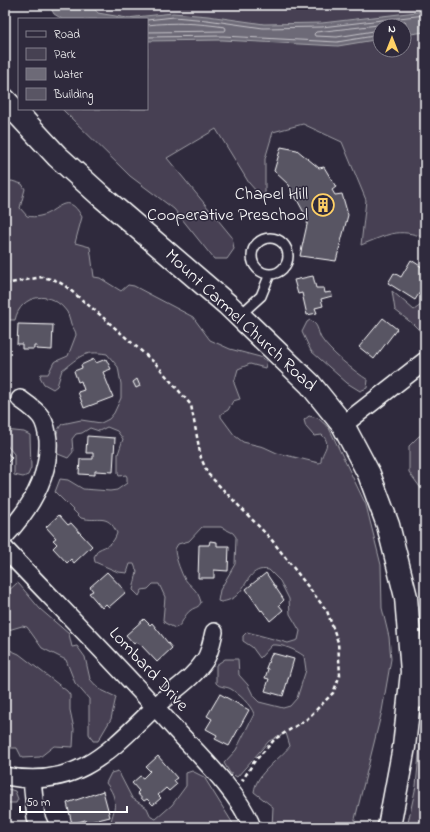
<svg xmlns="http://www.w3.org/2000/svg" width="430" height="832" font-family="'Indie Flower',sans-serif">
<rect width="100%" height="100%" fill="#2f2a3d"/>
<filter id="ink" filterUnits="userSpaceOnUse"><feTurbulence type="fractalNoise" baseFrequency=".025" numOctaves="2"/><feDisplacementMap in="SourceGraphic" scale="8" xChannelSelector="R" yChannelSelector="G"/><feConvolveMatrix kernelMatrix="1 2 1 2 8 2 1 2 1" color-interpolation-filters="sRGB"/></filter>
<g filter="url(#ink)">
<path fill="#464152" stroke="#a2a0a8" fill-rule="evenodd" d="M51,5H425V238C398,227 387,235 361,245L366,200L342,142L303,124L273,132L265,159V201L249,183L216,129L167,158L232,237L234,249L227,259H214L174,209L130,176L62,109H147V19H61L64,14ZM380,26H404V50H380Z
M12,181L22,184L25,189L20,208L27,216C31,217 36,217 40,216C57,213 67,189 82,217L75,243L90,247L94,277L100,278L121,291L128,285L134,286L193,317L210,340L230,349L260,357L267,361L265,368L250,364L238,369L234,383L240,399L233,401L228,410L221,414V417L235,436L243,442L264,447L277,453L319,463L321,462C321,451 333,445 322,435L314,436L306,427L304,420L309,416L318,418L329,428L366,505L381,565L382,608L389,637L391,659L382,711L353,827H272L273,807L254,792C256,773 279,760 290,746L286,733L269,741L237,777L230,773L224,763L236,750L254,714C251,705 239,694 231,689C226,686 220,688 216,683V665L225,659H238L239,675L248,685L254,697L259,702L283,708L290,706L297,698L306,670L304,656C296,650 282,644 272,645L260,658L252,647L243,641V636L247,632L288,643L298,640L300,631L290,614L289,599L280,581L269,570C250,566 248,584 238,594C234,599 227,601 221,602L218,601L220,590L235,564L236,537L233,533L221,527H202L189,541L178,544L175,549C175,557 180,569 183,576C189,587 197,587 201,602C199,608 195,607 191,610C183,615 183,626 175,628L165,623L163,620L165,597L159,584H153L148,589L142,590L139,596L133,590L137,572L134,564H130L127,573L118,572L95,562L94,557L98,550C108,545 113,545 117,533C107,512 99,523 81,518L55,492L60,479L68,480L83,489L110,491L117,490L127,483V477L126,475L119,476L118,473V454L123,439L117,431L107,427L99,431L90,428L82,433L76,434L72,439L73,452L68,458L58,454C54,446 55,431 62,424L81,420L101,423L109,419L114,413L121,398V384L118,367L107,354C83,350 80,357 62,370L57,386L53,389L44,384L40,377L41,374H48L54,362L68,356L76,335C76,331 73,328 71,324C70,320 69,316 67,312C52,290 21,293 15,320H5V182Z
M392,291L414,310L425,302V327L420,331L413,324L395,310Z
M310,320C319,325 317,330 321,338C329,351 355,372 368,380L367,388L360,391L347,383L311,351L302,332L307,322Z
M5,430L24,432L30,435L31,468L28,475L23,477L14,475V454L5,443Z
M425,435V494L409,472V446L419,436Z
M17,583L19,584L40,609L69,634L72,647L77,646L85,657L90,679L99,689L116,697L111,719L98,741H93L89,734V699L75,683L66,660L42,648L27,627L22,626L5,631V594Z
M425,585V640L422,593Z
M5,648L19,654L67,691L70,695V710L74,729L73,747L54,746L40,757L22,758L17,748H5Z
M425,727V827H407L416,786L421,734Z
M118,771L132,798L147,808L151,817L156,819L172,805L186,786V773L192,771L204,777L235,827H109C115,808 119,800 106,783L111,773Z
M5,788L15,791L18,799L16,803H5Z"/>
<path fill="#6d6a77" stroke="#a7a6ad" d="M49,5H91L98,13L127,18L173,13L208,16L264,24L322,23L425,11V32L404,35V26H380V39L338,46L222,40L147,41V19H62L54,14Z"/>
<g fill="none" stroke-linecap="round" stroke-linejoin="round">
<path stroke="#c5c3c9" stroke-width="1" d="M147,20L174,17L207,20L263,28L322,27L425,15
M147,25C174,22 198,23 225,27L226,29L225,31L147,32
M380,30L337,37L315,36L314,34L316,32L405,22L406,25L403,26
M147,37L223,36L337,42L380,35"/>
</g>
<path fill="#595564" stroke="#fff" d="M281,147L297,150L319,168L324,167L336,187L332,190L335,195L342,194L348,215L336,261L300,256L308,220L289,185L274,171Z
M411,260L425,269V284L415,300L388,283L394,273L401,277Z
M313,276L316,288H324L325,293L331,292L332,296L321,299L323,306L315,308L317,313L307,315L302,293L298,294L294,280Z
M383,318L397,329L374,359L359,347Z
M18,324L53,325L52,350L36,349L37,346H34V349H22V344H17Z
M94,359L96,363L106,359L111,369L103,372L113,397L84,408L78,392L84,390L81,381L78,382L74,371L82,368L81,365Z
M137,379L140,386L136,388L133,382Z
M87,436L115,438L113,472L95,471V475L79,474L80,459H93V453H86Z
M5,450L12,458L5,465Z
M59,515L68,525L71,523L92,546L74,563L71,559L67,563L53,548L57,544L53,540L56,538L46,527Z
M210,541L217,542V546H229L228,571L214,570V578H198L199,545H209Z
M107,572L126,592L109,607L106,604L102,608L89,593L93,591L90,587Z
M266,573L284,600L279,605L283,610L270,621L262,610L261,611L246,589Z
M144,619L150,625L152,623L172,648L157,662L140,644L136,642L134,644L126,635Z
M272,653L294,659L283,696L265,691L269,679L265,678L268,669L266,668Z
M220,694L249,710L229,746L215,739L217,735L206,729L212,719L207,716Z
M158,756L177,778L174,780L177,784L169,791L166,788L158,795L161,798L153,805L147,799L144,801L137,793L139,791L132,783L140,776L143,778L150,771L146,767Z
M103,791L110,817L86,823L85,820L72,824L67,803Z"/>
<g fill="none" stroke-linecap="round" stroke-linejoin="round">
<g stroke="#fff" stroke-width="12">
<path id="lane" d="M252 256a18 18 0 1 1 36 0a18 18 0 1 1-36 0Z
M239,316L261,296L270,274"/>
</g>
<g stroke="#fff" stroke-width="20">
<path id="street" d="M343,425L425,361
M5,536C29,510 50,477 48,440C47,432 46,424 41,417C36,410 27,404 20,399
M5,549C62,609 120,668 176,730C201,757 239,793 252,827
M410,699H425
M5,776C75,790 108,753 154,708C170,692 192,680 205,660C210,653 212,640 214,632
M32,780L36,818L40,827"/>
</g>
<g stroke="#fff" stroke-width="25">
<path id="secondary" d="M5,100L57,156L101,196L228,305L310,384L343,425L369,474L388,525L406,597L412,672L404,747L389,827"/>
</g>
<path stroke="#fff" stroke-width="2.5" stroke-dasharray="4 3" stroke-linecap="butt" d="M5,284L42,277L55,280L64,285L98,313L156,364L191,405L201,458L208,474L271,539L327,611L338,642L340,675L333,693L307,719L275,739L254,762L242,781"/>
<use href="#lane" stroke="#2f2a3d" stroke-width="9"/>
<use href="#street" stroke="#2f2a3d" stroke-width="17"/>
<use href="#secondary" stroke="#2f2a3d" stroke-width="22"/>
</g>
</g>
<defs>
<g id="building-ring" transform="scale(1.15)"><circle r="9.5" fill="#2f2a3d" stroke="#ffd166" stroke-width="1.5"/><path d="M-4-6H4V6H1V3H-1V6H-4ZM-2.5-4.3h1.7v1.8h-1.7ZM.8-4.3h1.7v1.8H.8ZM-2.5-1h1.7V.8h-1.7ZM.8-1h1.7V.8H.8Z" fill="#ffd166"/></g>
</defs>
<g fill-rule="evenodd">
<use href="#building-ring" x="323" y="205"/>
</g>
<g text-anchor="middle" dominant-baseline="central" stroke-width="3" stroke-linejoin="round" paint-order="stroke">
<g font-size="18" fill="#fff" stroke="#2f2a3d" text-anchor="end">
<text x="308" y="195">Chapel Hill<tspan x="308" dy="21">Cooperative Preschool</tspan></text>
</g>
<g font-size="18" fill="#fff" stroke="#2f2a3d">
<text transform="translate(240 321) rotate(43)">Mount Carmel Church Road</text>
<text transform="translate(148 670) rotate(47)">Lombard Drive</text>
</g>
</g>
<rect width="430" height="832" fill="none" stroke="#2f2a3d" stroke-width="20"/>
<rect x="10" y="10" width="410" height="812" fill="none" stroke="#fff" stroke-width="1.5" filter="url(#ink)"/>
<rect x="18" y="18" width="130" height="92" fill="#2f2a3d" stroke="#827f8b"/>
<rect x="26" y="31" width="20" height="6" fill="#2f2a3d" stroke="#827f8b"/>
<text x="54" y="38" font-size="12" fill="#ffffff">Road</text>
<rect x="26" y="48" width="20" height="12" fill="#464152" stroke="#827f8b"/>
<text x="54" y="58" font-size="12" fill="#ffffff">Park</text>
<rect x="26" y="68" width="20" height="12" fill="#6d6a77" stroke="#827f8b"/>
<text x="54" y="78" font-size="12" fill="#ffffff">Water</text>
<rect x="26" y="88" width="20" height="12" fill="#595564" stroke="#827f8b"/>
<text x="54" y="98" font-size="12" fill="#ffffff">Building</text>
<g transform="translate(392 38)"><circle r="19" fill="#2f2a3d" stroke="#827f8b"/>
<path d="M0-3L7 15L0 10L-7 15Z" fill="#ffd166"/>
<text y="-6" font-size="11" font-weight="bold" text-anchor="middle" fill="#ffffff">N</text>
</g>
<path d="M20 806v6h107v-6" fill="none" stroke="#ffffff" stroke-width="2"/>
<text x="26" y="806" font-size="12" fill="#ffffff" stroke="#2f2a3d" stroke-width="3" paint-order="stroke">50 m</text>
</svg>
